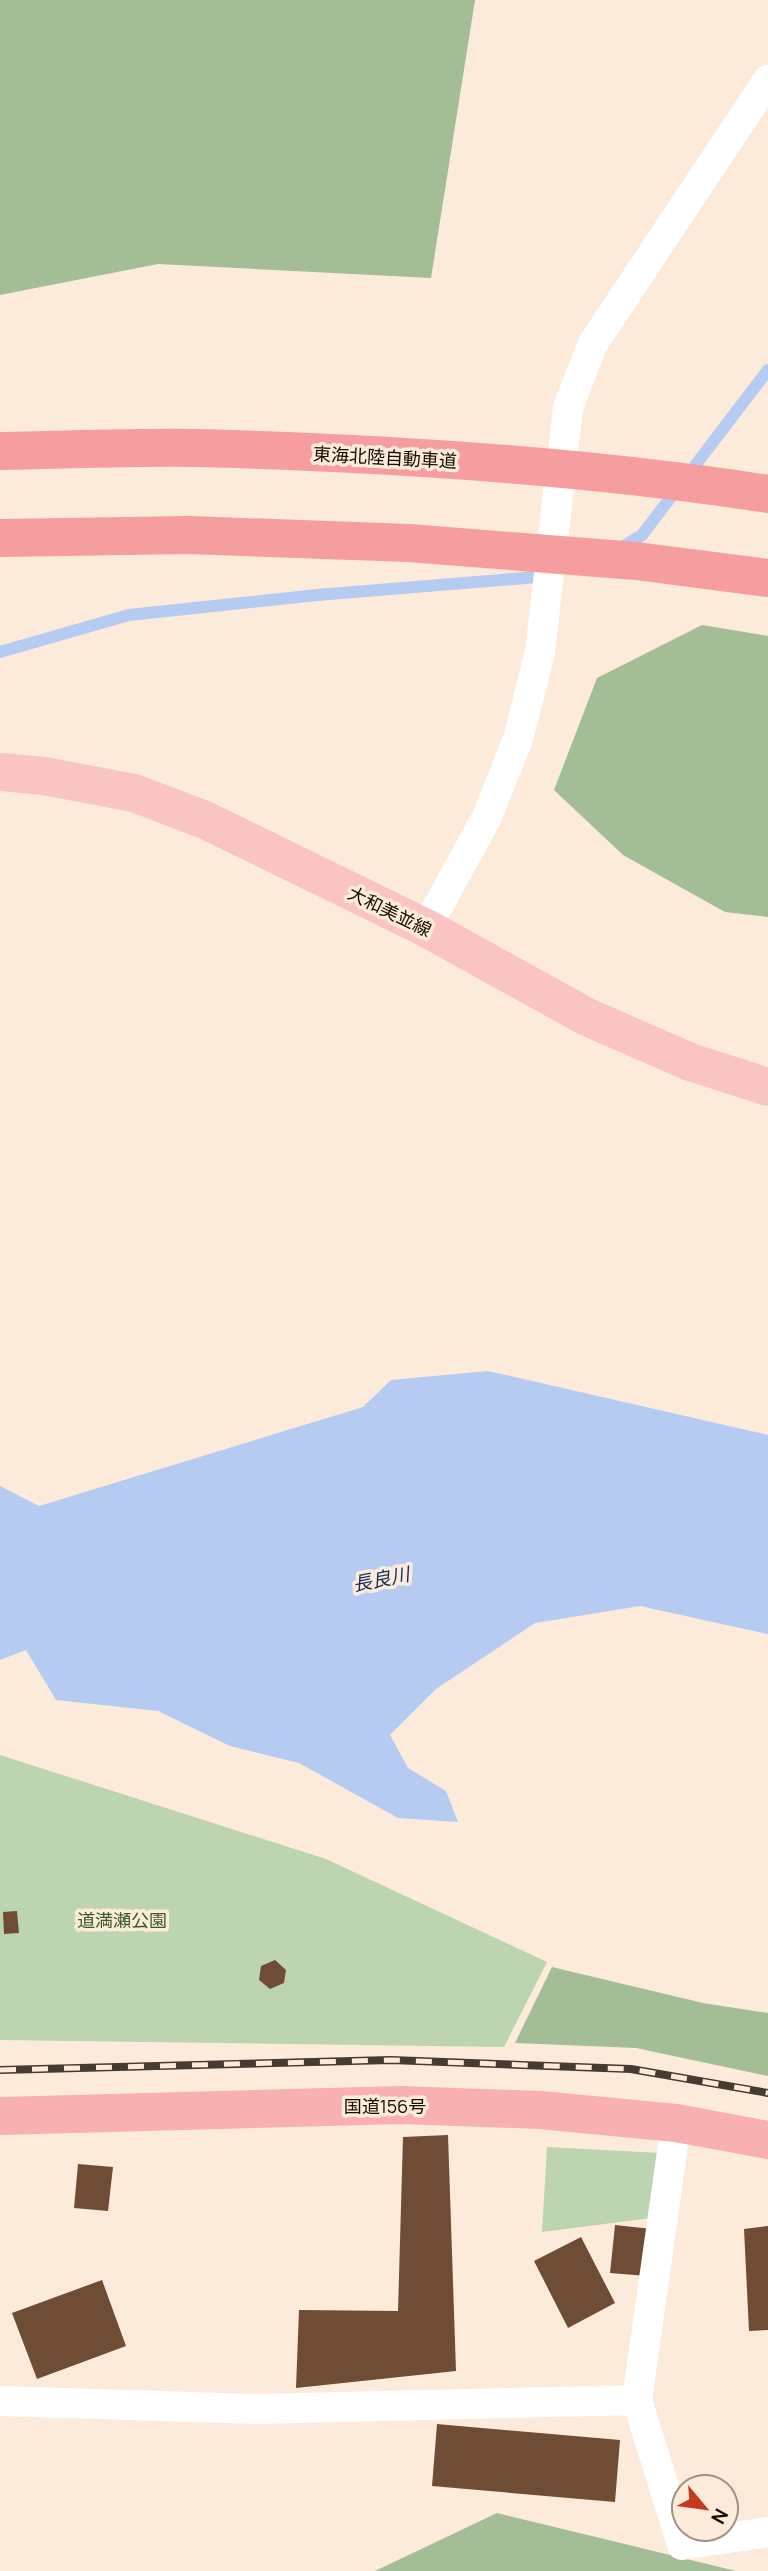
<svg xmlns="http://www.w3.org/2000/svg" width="768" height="2571" font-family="Manrope,'Noto Sans JP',sans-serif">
<rect width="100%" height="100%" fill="#fcebda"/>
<path fill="#bcd5b0" d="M0,1755L326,1859L547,1962L504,2047L0,2040Z
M547,2147L661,2153L659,2217L542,2232Z"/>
<path fill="#a3bd97" d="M0,0H475L431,278L158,264L0,295Z
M702,625L768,636V917L725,912L623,855L554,790L597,678Z
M552,1967L703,2003L768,2013V2076L636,2048L515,2043Z
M497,2513L736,2571H375Z"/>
<path fill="#b6cbf2" d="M488,1371L768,1435V1634L640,1606L535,1623L436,1689L390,1735L408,1768L446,1791L458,1822L398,1818L299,1763L230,1746L158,1711L56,1700L26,1650L0,1660V1486L39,1506L363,1407L391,1380Z"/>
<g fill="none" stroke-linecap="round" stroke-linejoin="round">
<path stroke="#b6cbf2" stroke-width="12" d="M619,549L642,535L768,370
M0,652L129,615L317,595L549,576"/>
</g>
<path fill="#6f4c34" d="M17,1911L19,1933L4,1934L3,1912Z
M275,1960L286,1970L284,1983L270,1989L259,1980L261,1966Z
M448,2135L456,2371L296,2388L299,2310L398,2311L403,2137Z
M78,2164L113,2167L108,2211L74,2208Z
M615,2225L652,2229L647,2276L610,2273Z
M768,2226V2330L749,2331L744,2229Z
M581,2237L615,2303L568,2328L534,2261Z
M102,2280L126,2346L37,2379L12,2313Z
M437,2424L620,2440L615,2502L432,2486Z"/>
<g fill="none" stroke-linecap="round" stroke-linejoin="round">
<path stroke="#fff" stroke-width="30" d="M426,928L486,819L518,739L540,652L568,408L592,345L768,80
M637,2400L682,2545L768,2532
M0,2401L256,2409L637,2400L676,2123"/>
<path stroke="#fac4c5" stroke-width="38" d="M0,772L44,776L134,793L205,820L426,928L587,1017L690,1062L768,1087"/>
<path stroke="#f8b0b2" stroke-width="38" d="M0,2116L402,2105L540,2110L676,2123L768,2140"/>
<path stroke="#f69d9f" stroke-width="38" d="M0,451C65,450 131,447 197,448C388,453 579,465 768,494
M0,538L189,535L409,543L636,561L768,578"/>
<g stroke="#463a31" stroke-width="8">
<path id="rail" d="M0,2070L391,2060L631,2069L768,2093"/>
</g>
<use href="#rail" stroke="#fcebda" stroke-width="5" stroke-dasharray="16" stroke-linecap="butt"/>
</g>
<g text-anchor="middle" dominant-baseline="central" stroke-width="7" stroke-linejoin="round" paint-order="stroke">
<g font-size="18" fill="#140a03" stroke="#fcebda">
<text transform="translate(385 457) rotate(3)">東海北陸自動車道</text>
<text transform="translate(390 911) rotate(26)">大和美並線</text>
<text x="385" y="2106">国道156号</text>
</g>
<g font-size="18" fill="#3a5b26" stroke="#fcebda">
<text x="122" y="1920">道満瀬公園</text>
</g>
<g font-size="19" font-style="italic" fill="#142c5b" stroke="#fcebda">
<text transform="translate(381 1579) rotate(-11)">長良川</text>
</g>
</g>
<g transform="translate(705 2508) rotate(119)"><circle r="33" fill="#fcebda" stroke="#9f9184" stroke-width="2"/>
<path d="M0-5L12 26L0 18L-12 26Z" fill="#c43920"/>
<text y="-10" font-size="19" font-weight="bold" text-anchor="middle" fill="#140a03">N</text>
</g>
</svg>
